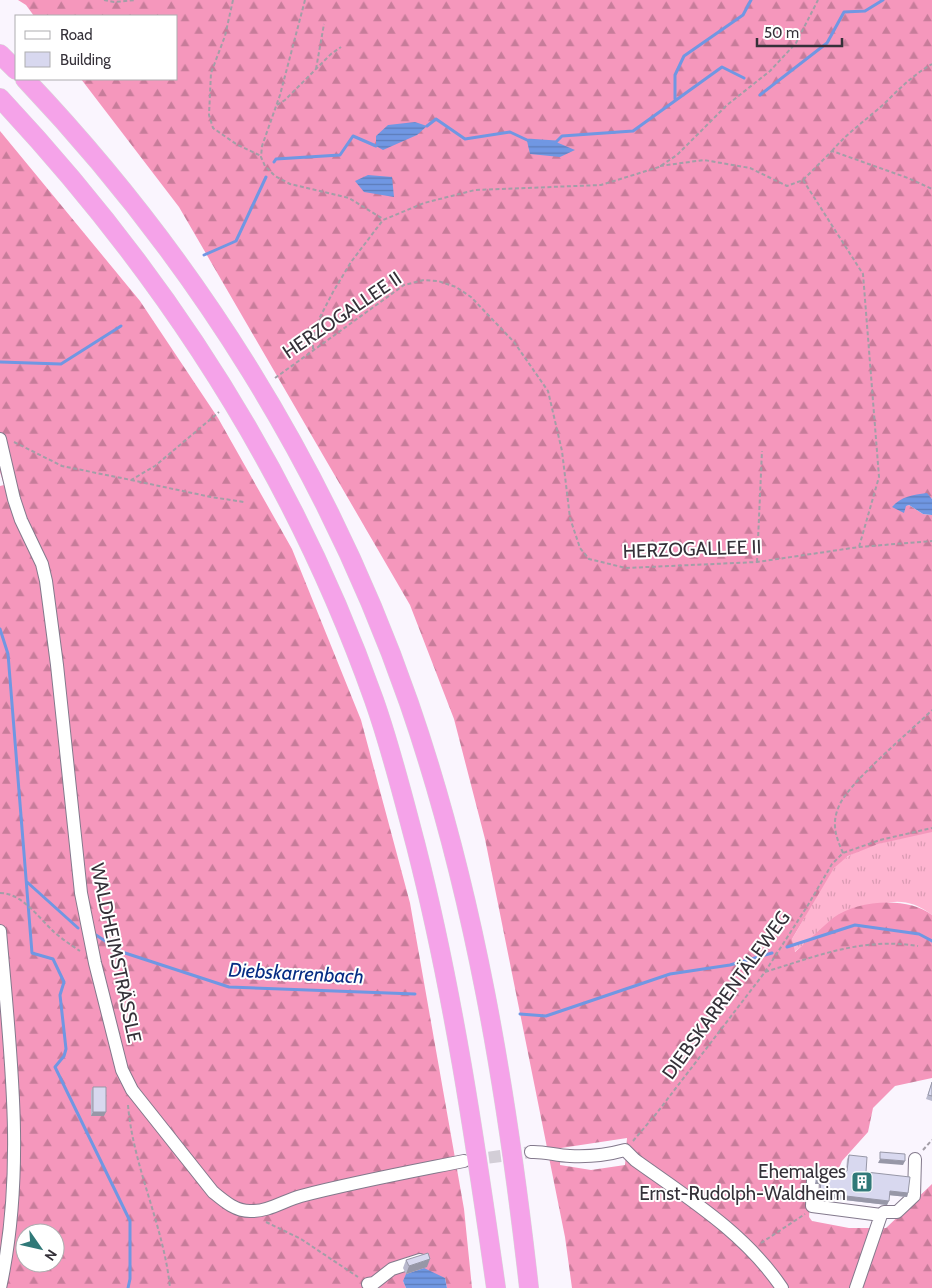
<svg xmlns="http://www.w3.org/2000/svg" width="932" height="1288" font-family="Cabin,sans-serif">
<defs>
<pattern id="grass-tufts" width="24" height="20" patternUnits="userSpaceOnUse" patternTransform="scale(1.25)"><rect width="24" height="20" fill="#feb4d0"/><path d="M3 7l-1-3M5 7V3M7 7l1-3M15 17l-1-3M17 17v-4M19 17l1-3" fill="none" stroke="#da9bb3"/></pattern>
<pattern id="forest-firs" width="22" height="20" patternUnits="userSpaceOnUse" patternTransform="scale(1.25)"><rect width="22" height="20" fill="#f597bc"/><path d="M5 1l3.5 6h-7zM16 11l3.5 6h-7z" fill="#c77c9a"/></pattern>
<pattern id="water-rules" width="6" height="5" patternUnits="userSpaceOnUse" patternTransform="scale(1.25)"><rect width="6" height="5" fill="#7097e3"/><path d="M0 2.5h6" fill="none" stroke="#5d7cb9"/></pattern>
</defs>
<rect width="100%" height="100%" fill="#faf5fe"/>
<path fill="url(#grass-tufts)" d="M929,831L932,832V915C901,890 873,905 843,921C826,931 810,940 794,952L792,939C806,917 817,890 833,869C851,846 902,838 929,831Z"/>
<path fill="url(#forest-firs)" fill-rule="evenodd" d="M18,0H932V499L927,494L906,506L909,505L923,514L932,515V832L878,844L848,856L834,868L792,939L795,952C808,941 820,929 833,918C857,900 908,896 932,915V1078L895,1086L873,1108L868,1132L842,1161L839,1168H812L809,1217L812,1221L849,1228H886L932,1184V1288H572L565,1237L485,839L454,719L410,605L179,207L81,79H176V16H34L26,5ZM627,1138L625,1165L591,1170L560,1165L561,1148Z
M0,131L140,301L218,418L292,549L361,720L410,903L464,1209L472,1288H447L445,1278L403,1281L406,1288H0V486L4,485L0,472ZM25,1233H55V1263H25Z"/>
<path fill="url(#water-rules)" d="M415,122L427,126L417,135L383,150L376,146V136L388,125Z
M527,141L556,142L575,150L560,157L530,154Z
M368,175L392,177L394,197L364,192L355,181Z
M927,493L932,499V515L923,514L909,505L906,506L904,513L892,507C902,496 912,495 927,493Z
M424,1268L445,1278L447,1288H406L403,1281L406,1274Z"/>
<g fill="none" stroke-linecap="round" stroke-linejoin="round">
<path stroke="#7097e3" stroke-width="3" d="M760,95L827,43L844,12L865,11L883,0
M675,99V75L684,56L743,15L751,0
M427,126L436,119L465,139L510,132L527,140L556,142L562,136L633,131L722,67L744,78
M274,162L276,159L340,155L353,136L376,146
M204,255L236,241L266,177
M0,362L61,364L121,326
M0,629L8,654L32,953L53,959L64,982L60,995L66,1049L64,1056L55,1067L130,1221V1279L128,1288
M27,882L78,928
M96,935L122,952L229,987L415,994
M787,947L855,925L919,934L932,941
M520,1014L546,1016L670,974L730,965L772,953"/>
<path stroke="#d3ced7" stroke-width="12" stroke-dasharray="12 6" stroke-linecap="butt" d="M471,1160L531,1152"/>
<g stroke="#83798c" stroke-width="14">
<path id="minor" d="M0,439L14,499L21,520L42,564L46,581L57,665L81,893L95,963L122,1070L132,1090L213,1192C224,1201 235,1211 250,1211C268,1212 285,1200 301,1196C355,1182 409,1172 464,1161
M0,931C10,1050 26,1170 0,1288
M531,1152C544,1151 557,1156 570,1156C589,1157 607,1155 625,1150L635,1160C688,1198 745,1233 782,1288
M813,1179L812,1206L881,1215L856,1288
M881,1215L884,1212H897L914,1196L915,1159
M368,1284L374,1283L392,1269L420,1260"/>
</g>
<g stroke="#d7d6d7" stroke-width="20">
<path id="highway" d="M0,54L16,70
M25,79C195,258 328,470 409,703C474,891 507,1091 529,1288
M0,98C164,273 294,474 374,700C391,748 403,797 416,846C453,991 475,1140 496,1288"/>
</g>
<path stroke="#a39ea7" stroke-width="2" stroke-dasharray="4 2.5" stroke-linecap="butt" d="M104,0L114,2L136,0
M233,0L225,36L211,73L209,115L213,128L236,144L261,156
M305,0L280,95L262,146L261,157L265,166L275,176L290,184L349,198L383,219
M316,69L324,24
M277,105L285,100L331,54L341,47
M832,151C847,133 866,120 884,104C899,89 913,75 932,64
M660,166L704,160L750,168L787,186L803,180L832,151L908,178L932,189
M803,180L863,274L879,477L859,547
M313,349V340L319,319L333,292L351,262L383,220L424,203L475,190L601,185L659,167L677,155L727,105L770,71L796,43L818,0
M275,378L404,285L424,280L438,281L456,287L471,297L514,342L548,391L562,451L570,518L580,548L589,559L626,568L757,562L859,547L932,541
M14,442L62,466L131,480L155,466L219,412
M131,480L211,497L244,502
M757,562L762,451
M843,853C836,837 831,824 839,806C849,782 911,731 932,710
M0,893C22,893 39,918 54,932C62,939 71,945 80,951
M765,972C817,956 863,937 918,946
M128,1105C133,1167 164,1226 170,1288
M633,1141L656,1114L765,972L808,905L832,864L843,853L880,840L932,828
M923,1150L932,1140
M266,1222L301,1239L358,1277
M761,1243L805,1214"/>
<use href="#minor" stroke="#fff" stroke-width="12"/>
<use href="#highway" stroke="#f5a3e9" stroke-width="19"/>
</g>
<path fill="#babace" d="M932,1082V1101L926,1099Z
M93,1087L104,1116H91V1091Z
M849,1155L866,1172L908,1193L907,1197L889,1195L887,1205L819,1197L820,1184H815L816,1172L818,1168L846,1171L847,1159Z
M406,1260L427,1267L406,1274L403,1268Z"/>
<path fill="#9797a7" d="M93,1112H106L104,1116H91Z
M880,1159L905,1161L903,1165L878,1163Z
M817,1179L821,1180L820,1184H815Z
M890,1191L908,1193L907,1197L888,1195Z
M820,1193L889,1201L887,1205L819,1197Z
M430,1259L427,1267L406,1274L409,1266Z"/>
<path fill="#d8d8ef" stroke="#9797a7" d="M932,1082V1096L928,1095Z
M93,1087H106V1112H93Z
M880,1152L905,1154V1161L880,1159Z
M849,1155L867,1157L866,1172L910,1177L908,1193L890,1191L889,1201L820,1193L821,1180L817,1179L818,1168L847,1171Z
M428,1253L430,1259L409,1266L406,1260Z"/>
<defs>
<g id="building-square" transform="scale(1.125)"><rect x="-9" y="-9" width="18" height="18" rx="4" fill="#307978" stroke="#fff"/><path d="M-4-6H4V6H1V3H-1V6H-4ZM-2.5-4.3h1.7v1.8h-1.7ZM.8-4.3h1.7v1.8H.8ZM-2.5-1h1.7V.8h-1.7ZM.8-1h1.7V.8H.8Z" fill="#fff"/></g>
</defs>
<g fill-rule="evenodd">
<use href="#building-square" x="862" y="1182"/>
</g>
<g text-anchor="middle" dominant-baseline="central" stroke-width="4" stroke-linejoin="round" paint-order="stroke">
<g font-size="19" fill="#353139" stroke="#fff">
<text transform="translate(342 315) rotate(-34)">HERZOGALLEE II</text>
<text transform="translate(692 549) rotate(-2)">HERZOGALLEE II</text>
<text transform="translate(116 953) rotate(78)">WALDHEIMSTRÄSSLE</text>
<text transform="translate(726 995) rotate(-54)">DIEBSKARRENTÄLEWEG</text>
</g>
<g font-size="19" fill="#353139" stroke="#fff" text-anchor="end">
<text x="846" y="1171">Ehemalges<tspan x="846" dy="22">Ernst-Rudolph-Waldheim</tspan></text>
</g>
<g font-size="20" font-style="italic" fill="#062d84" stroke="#fff">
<text transform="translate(296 973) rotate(3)">Diebskarrenbach</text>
</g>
</g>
<rect x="15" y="15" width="162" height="65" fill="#ffffff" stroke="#aeadb0"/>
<rect x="25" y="31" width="25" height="8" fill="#ffffff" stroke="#aeadb0"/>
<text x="60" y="40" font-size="15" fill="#353139">Road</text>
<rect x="25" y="52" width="25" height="15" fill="#d8d8ef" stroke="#aeadb0"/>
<text x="60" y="65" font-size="15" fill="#353139">Building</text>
<g transform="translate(40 1248) rotate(124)"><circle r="24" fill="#ffffff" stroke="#aeadb0"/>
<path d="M0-4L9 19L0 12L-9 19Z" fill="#307978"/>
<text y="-8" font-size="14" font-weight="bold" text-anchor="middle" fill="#353139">N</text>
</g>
<path d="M757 38v8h85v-8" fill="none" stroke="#353139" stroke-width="2.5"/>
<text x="764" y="38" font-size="15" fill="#353139" stroke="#ffffff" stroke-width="4" paint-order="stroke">50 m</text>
</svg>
